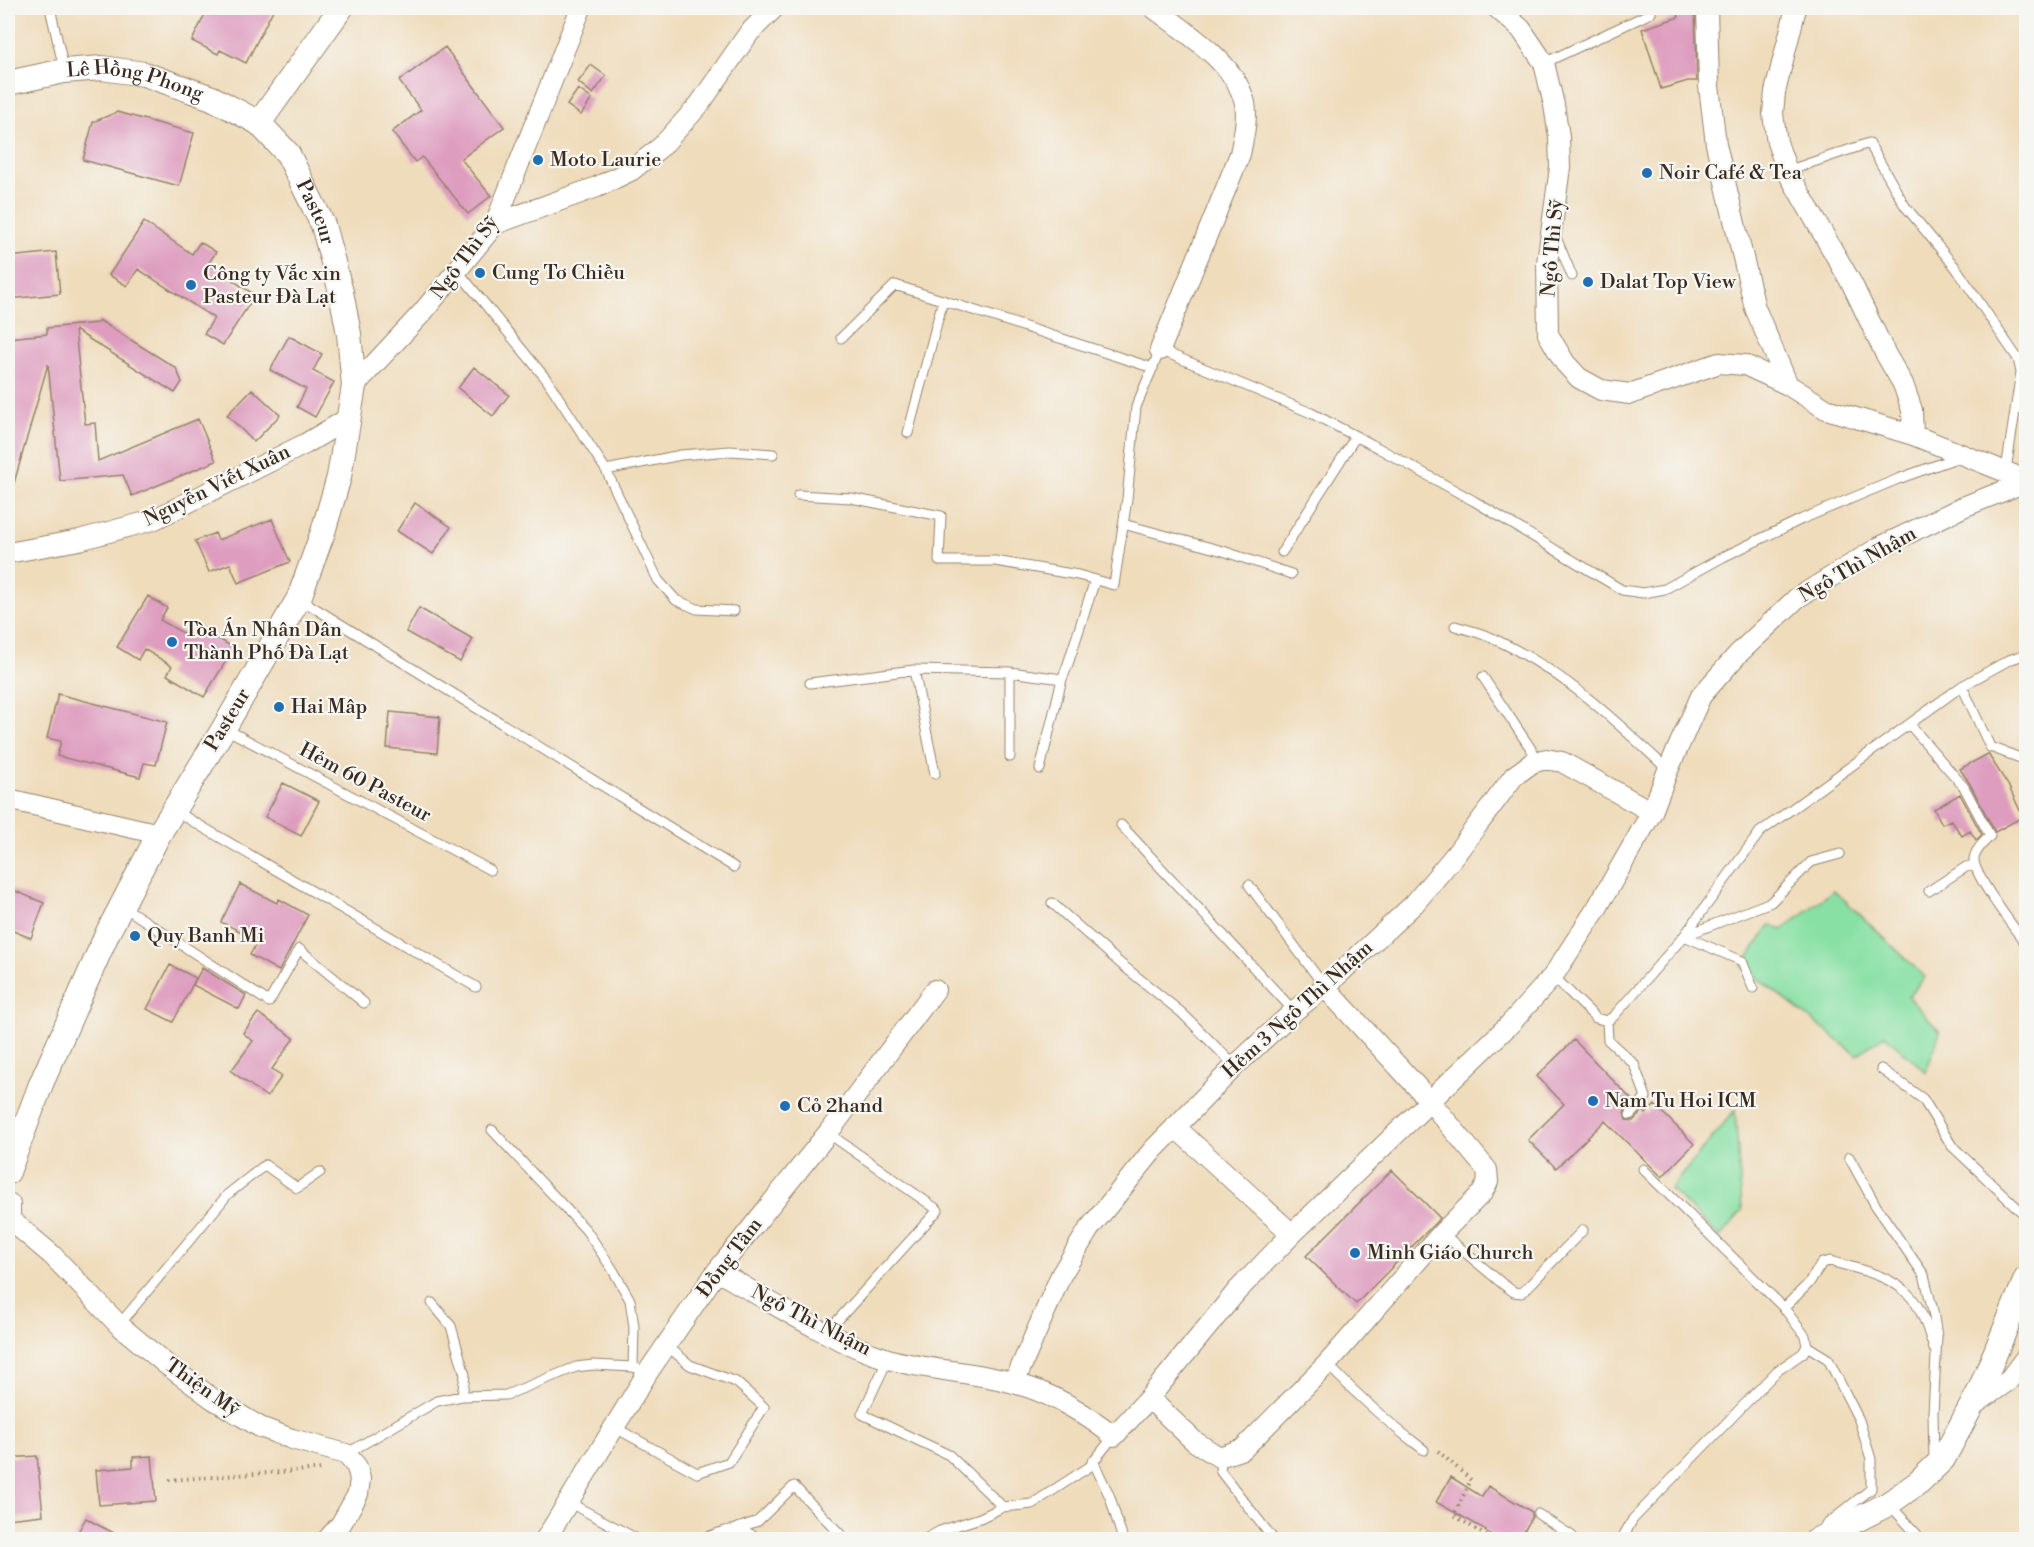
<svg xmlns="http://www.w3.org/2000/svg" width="2034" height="1547" font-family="'Libre Bodoni',serif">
<rect width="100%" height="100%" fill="#f6f6f2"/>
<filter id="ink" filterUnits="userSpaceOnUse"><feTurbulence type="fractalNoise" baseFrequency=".0167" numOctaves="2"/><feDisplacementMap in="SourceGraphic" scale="12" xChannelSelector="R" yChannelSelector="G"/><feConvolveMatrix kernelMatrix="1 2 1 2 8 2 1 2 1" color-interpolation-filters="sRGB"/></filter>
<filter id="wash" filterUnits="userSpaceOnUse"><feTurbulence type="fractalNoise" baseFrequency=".008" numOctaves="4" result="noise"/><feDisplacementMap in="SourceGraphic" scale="24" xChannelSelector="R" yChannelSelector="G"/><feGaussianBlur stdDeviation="1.35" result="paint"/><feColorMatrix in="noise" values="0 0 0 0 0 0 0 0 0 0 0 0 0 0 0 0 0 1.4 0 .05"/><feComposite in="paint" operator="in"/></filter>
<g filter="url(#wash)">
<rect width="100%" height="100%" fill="#efdcbb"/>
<path fill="#88e0a4" stroke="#628561" stroke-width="1.5" d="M1834,890L1925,977L1908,997L1940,1032L1926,1072L1885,1035L1857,1055L1742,966L1770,925L1782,930Z
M1735,1110L1742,1211L1720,1237L1670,1189Z"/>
<g id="blocks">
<path fill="#de9dbf" d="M208,8H274L246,63L220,50L218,54L192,41Z
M1677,8H1695L1697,81H1688L1661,89L1642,29L1679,17Z
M445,47L504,127L461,159L491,196L468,214L422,157L415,162L392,132L421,110L399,81Z
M591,65L606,76L593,94L578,82Z
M578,89L592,99L581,115L567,105Z
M117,112L194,133L179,186L83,160L93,122Z
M144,222L192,254L200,242L216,252L208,264L255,295L223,345L204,334L214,318L138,269L127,286L109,275Z
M56,252L60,294L8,299V257Z
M99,320L176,368L182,382L175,393L75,330L85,424L95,423L98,461L198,419L216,461L132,496L123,475L60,481L48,364L12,490L8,489V338L47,334V328L97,323Z
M289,336L322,354L313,371L334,382L315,417L297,407L306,389L270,370Z
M474,367L509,395L493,416L458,388Z
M252,389L280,415L254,442L227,415Z
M415,503L451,527L433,554L397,531Z
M272,519L290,562L238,583L230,564L209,572L195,541L215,533L218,540Z
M148,596L167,608L160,620L190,637L197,626L234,648L204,697L167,675L172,666L144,649L138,660L117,647Z
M419,608L473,639L460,662L406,632Z
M58,694L167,722L156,765L144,763L140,777L57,756L61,741L47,738Z
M390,712L440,717L437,753L387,748Z
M1988,754L2008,785L2023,817L1995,832L1970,784L1960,769Z
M283,783L319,801L301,836L265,817Z
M1960,794L1982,835L1976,840L1970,831L1962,836L1951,820L1942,824L1934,809Z
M240,884L277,903L279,899L308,915L279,971L250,955L258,940L221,922Z
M8,888L44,903L31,938L8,929Z
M170,965L196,978L173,1022L147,1009Z
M202,968L246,995L239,1009L193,985Z
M258,1013L294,1038L272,1069L282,1076L267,1097L231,1071L253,1041L243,1033Z
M1574,1040L1633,1101L1624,1113L1626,1120L1633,1121L1643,1111L1646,1114L1655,1105L1694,1144L1662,1177L1605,1121L1556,1168L1528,1140L1564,1104L1537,1076Z
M1392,1170L1440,1218L1356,1304L1306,1256Z
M37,1456L43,1515L8,1519V1458Z
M152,1456L156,1501L99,1505L96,1470L133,1467V1457Z
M1451,1477L1482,1497L1488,1486L1532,1512V1517L1520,1539H1499L1485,1531L1486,1530L1436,1502Z
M86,1518L96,1524L126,1539H74Z"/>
</g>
</g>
<g filter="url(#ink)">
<use href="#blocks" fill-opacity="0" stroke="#95836c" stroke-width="1.5"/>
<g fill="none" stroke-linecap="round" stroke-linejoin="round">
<g stroke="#95836c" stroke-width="11">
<path id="service" d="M50,8L64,69
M1544,63L1651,13
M1787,171L1869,143L1905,206L1956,268L2018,359L2021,372L2006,470
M1555,235L1572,276
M457,270L547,380L606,470L658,580L676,600L697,609L734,611
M841,338L895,285L1153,368
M908,433L943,300
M606,470L681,455L730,451L773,454
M798,495L851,498L941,516L939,561H995L1078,575L1114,585L1127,499L1136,407L1160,350L1311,413L1371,444L1474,501L1622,590L1643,593L1665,589L1723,557L1802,519L1898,479L1959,457
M1123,524L1223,551L1291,574
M1282,552L1356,436
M300,599L734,867
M1455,626C1468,630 1482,633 1494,639C1561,669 1615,720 1668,770
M914,670L935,774
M1010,672V757
M1483,677L1539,761
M810,683L914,670L1010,672L1062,679L1067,667L1095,580
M1962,686L1990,747L2026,760
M1910,725L1964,787L1990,836C1984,842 1975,850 1974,859C1973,875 2015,929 2026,944
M226,729L490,870
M1040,769L1062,679
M175,811L476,987
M1121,825L1294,1011
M1249,885L1325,987
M1929,891L1966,867L1975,865
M1052,903L1121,964L1182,1013L1235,1066
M124,907L269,1002L299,949L364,1003
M1684,936L1771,902L1811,862L1840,854
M1684,936L1742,961L1753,988
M1553,976L1596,1018L1607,1021L1614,1016L1684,936L1760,832L1962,686L2009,660L2026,654
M1607,1021L1608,1040L1634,1064L1646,1097L1630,1115
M1881,1069L1923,1099L1952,1146L2026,1216
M492,1130L586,1230L613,1270L630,1300L634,1327L633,1367
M1849,1157L1876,1206L1924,1275L1933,1311L1937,1337L1933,1413L1934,1462
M1643,1169L1784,1308L1805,1336L1807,1346L1828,1359L1859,1420L1871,1459V1489L1826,1525
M1442,1233L1504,1285L1514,1292L1522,1293L1583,1230
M432,1303L451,1326L465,1375L462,1396
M1784,1308L1809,1283L1822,1263L1830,1261C1857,1269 1892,1275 1911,1297C1923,1311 1929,1333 1934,1349
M119,1325L228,1194L265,1165L297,1188L320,1172
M827,1332L938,1210L828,1133
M888,1359L862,1414L949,1455L1003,1507
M1327,1364C1357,1395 1389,1424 1424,1450
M614,1427L697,1473L729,1462L764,1407L736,1382L690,1365L666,1345
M346,1454L437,1401L462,1396L506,1395L576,1367L593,1365L633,1367L648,1372
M1219,1457L1221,1472L1274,1540
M1093,1461L1110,1497L1123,1540
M568,1502L639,1540
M1889,1504L1922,1540
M1538,1514L1572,1536L1573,1540
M738,1528L758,1521L794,1486L846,1540
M700,1540C723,1531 737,1522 759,1540
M923,1540L940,1531L980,1518L1003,1507L1032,1504L1089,1467L1114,1436
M1621,1540L1633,1519L1777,1371L1803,1353L1807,1346"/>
</g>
<g stroke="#95836c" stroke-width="22">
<path id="minor" d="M1154,8C1185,32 1235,62 1245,103C1248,120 1243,138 1240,154L1160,350
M1497,8L1521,29L1544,63L1554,105L1559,137L1560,167L1547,263L1548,334L1565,363L1579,378L1601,390L1630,394L1719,363L1745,365L1788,385L1826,409L1913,435L2026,480
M1707,8L1709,86L1716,144L1755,308L1788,385
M1796,8L1775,92L1773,114L1777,142L1787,171L1852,284L1885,353L1903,384L1912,410L1913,435
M495,224L597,187L632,170L662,146L699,105L749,33L774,8
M354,386L422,313L495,224L581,8
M8,553L79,540L153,520L305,444L349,418
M8,799L159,834
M1175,1127L1292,1234
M8,1218L52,1255L119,1325L167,1365L213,1399L260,1427L292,1439L346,1454L357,1467L360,1479L358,1494L341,1524L327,1540
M717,1271C770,1301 830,1341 888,1359C929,1371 973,1371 1014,1383C1052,1393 1083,1412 1114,1436L1149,1398L1237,1291L1292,1234L1510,1024L1553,976L1597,908L1652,812L1668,770L1701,696L1738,654L1797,598L1878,548L1963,507L2026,482
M1014,1383L1061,1275L1089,1229L1153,1150L1235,1066L1294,1011L1325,987L1414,904L1455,855L1514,776L1532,763L1546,759L1562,762L1652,812
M1149,1398L1194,1441L1219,1457L1243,1449L1327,1364L1442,1233L1482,1193L1488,1182L1487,1170L1429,1100L1325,987
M1972,1406L2008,1381L2026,1357
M545,1540L648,1372L717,1271L828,1133L935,990"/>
</g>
<g stroke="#95836c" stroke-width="26">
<g id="tertiary">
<path id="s1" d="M8,83L64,71L102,68L144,74L212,98L259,123L288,154L323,225L341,292L349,334L354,386L339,477L323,532L299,598L224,728L159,834L108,932L41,1084L8,1172"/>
<path d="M259,123L341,8"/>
<path d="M8,1205V1218"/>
<path d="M1817,1540L1888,1504L1919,1482L1943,1459L1979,1392L2026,1279"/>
</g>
</g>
<path stroke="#95836c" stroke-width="4" stroke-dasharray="1.5 4.5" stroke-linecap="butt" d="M1438,1451L1471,1480L1454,1515L1492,1540
M169,1480L323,1469"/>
<use href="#service" stroke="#fff" stroke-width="9"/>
<use href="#minor" stroke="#fff" stroke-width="20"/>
<use href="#tertiary" stroke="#fff" stroke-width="24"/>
</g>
</g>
<g fill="#1f6fb2" stroke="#f6f6f2" stroke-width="2">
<circle cx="538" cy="160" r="6"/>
<circle cx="1647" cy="173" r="6"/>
<circle cx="480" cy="273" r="6"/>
<circle cx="1588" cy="282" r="6"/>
<circle cx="191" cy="285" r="6"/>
<circle cx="172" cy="642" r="6"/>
<circle cx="279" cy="707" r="6"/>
<circle cx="135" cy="936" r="6"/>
<circle cx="1593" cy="1101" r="6"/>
<circle cx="785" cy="1106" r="6"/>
<circle cx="1355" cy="1253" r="6"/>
</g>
<g text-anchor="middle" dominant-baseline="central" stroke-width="4.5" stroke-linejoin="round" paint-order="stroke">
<g font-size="20" fill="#3b2a1e" stroke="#f6f6f2">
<text stroke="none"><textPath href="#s1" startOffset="130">Lê Hồng Phong</textPath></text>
<text stroke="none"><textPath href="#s1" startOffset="370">Pasteur</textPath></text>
<text transform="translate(1553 248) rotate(-85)">Ngô Thì Sỹ</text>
<text transform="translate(465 258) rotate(-53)">Ngô Thì Sỹ</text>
<text transform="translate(217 486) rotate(-26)">Nguyễn Viết Xuân</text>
<text transform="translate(1858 565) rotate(-30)">Ngô Thì Nhậm</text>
<text transform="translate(228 720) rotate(-59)">Pasteur</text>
<text transform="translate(365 783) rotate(28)">Hẻm 60 Pasteur</text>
<text transform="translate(1298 1010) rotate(-42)">Hẻm 3 Ngô Thì Nhậm</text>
<text transform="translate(730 1258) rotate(-53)">Đồng Tâm</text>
<text transform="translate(811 1321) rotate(27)">Ngô Thì Nhậm</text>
<text transform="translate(202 1388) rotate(35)">Thiện Mỹ</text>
</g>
<g font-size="20" fill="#3b2a1e" stroke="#f6f6f2" text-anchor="start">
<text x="550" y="160">Moto Laurie</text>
<text x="1659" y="173">Noir Café &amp; Tea</text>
<text x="492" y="273">Cung Tơ Chiều</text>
<text x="203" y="274">Công ty Vắc xin<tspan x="203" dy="23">Pasteur Đà Lạt</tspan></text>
<text x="1600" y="282">Dalat Top View</text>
<text x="184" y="630">Tòa Án Nhân Dân<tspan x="184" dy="23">Thành Phố Đà Lạt</tspan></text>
<text x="291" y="707">Hai Mâp</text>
<text x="147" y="936">Quy Banh Mi</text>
<text x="1605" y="1101">Nam Tu Hoi ICM</text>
<text x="797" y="1106">Cỏ 2hand</text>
<text x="1367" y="1253">Minh Giáo Church</text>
</g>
</g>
<rect width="2034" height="1547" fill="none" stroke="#f6f6f2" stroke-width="30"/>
</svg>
